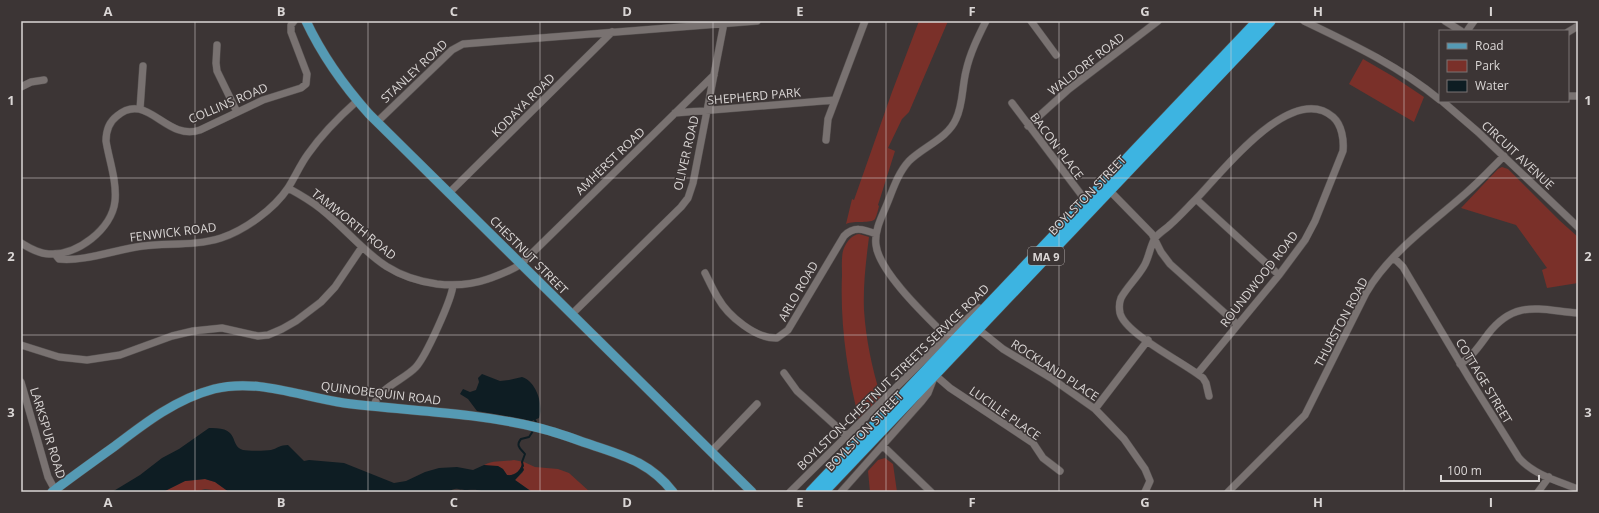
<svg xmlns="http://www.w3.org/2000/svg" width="1599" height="513" font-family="'Open Sans',sans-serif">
<rect width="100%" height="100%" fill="#3c3535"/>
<path fill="#7a3029" d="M919,21H948L909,112L902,119L888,148L895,151L878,205L879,206C878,210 877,215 875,219C871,224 855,220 846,224L852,199L854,200L892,92Z
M1363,59L1394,77L1424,97L1414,122L1349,84Z
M1502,167L1508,169L1559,220L1578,237V283L1547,288L1542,270L1547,268L1516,225L1461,208L1498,169Z
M859,234L869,237C866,261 863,285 864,310C866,340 872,368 881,397L859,419C847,372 840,324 842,275C842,267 841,255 844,248C847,241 852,235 859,234Z
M885,458L893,464L897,492H870L868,471L878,460Z
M514,460L524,462L535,467L558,469L569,473L590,492H532L515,480L523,472L522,465C520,471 515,476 507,475C499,461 495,469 484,465C494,460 503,462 514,460Z
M205,479L215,482L229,492L205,489L194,492H163L185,481Z"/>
<path fill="#0e1d23" d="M482,374L500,381L509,380L522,377C536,381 544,405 539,418L532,421L477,411L468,399L460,394L463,389L470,392L476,390L479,382L478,378Z
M209,428C242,427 228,445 243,450C248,451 265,451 271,450C278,448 280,445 288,445L304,461L309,460L344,463L394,483L406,481L425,472L439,468L457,467L473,470L484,465L498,466L503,469L507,475C515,476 520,471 522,464L524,470L515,480L532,492H483C477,489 473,490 467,490C457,490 457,486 448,492H229L215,482L205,479L185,481L163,492H112L140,475L162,458L179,449Z"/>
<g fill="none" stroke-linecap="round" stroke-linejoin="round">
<path stroke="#0e1d23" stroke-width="2" d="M535,420L536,422
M523,466L522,462L525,454C521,449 515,446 521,439L529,437L533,431"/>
<g stroke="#565150" stroke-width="8">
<path id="minor" d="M1031,21L1056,55
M1304,21C1352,44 1399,66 1440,100
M1445,21L1461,31
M1467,31L1474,21
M1568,32L1578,26
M217,45L216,63L217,71L237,112
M21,87L31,82L44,80
M1568,96H1578
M1442,101L1478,132L1578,227
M1012,103L1086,201
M140,109L143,66
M675,113L835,100
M377,122L452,50L463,44L757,21
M1028,126L1069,89L1158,21
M826,140L828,119L865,21
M288,188C299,194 311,201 321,209C363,243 378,276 437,284C455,286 471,285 488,279C499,275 511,271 521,264L714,75
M1110,191L1152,234L1161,252L1170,264L1237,324
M449,193L612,32
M1196,199L1279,275
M21,243C29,248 39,254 49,254C77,256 112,229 115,201C117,181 109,160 106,141C106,130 109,122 117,116C147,90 166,142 200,130L263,100L301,88L306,84L307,74L291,32V25L294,21
M55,254L59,259C83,262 118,249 143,246C168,243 196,246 221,238C245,230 274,209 288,188C295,177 300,165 308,154C322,134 339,117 357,101
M1394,258L1403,267L1469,378L1519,458C1534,475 1558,481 1578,489
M705,273C709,281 713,290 718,298C728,316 756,339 777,338L788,330L844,236C854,226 863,229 876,234
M572,314L681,207L688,198L693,183L724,23
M978,329L1003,349L1051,378L1095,409L1124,439L1145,469L1150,481L1145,492
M947,337C927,317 879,272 876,245C874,231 882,216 887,204C893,189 898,173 909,161C923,147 948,138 956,119C963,105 962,87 966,71C970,53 978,37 986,21
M21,345L59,357L87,360L120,355L172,336L193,331L222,328L258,336L268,335L282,329L296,321L321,302L335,287L362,247
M1460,364C1472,357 1480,345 1488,334C1515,299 1539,310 1578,313
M784,373L797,391L847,436
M1198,373L1279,275L1305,240L1315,221L1343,151C1344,140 1342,125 1333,117C1292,81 1222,172 1197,198C1188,207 1180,216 1171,224C1166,229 1159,233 1155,238C1150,246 1149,258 1144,266C1137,278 1127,287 1121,298C1119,303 1119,308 1120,313C1125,334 1185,363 1203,378L1206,383L1209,396
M21,382L48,477L55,490
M374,406C378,388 404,380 416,367C426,356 452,299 453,285
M1095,409L1148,340
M883,446L931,492
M711,452L757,404
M790,492L947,337L979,308
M841,492L921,402L928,393L935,375L950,388L1033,443L1043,458L1060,471
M1228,492L1305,415L1366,293C1389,253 1432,223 1466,193C1479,182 1491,169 1504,156
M1538,492L1549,477"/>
</g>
<g stroke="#565150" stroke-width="10">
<path id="major" d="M306,21C322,55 344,86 369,114L752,492
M52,492C73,476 94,461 115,446C145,423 176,399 214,389C258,378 301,397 344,403C408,411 472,412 535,427C553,431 569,437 586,443C621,455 649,461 673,492"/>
</g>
<g stroke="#565150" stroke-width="12">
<path id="highway" d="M811,492L1258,21
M823,492L1270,21"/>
</g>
<use href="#minor" stroke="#797271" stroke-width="7"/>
<use href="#major" stroke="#559ab4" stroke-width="9"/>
<use href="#highway" stroke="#3db4e1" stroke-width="11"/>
</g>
<path fill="none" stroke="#dad6d5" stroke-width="1" stroke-opacity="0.55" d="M195,21V492M368,21V492M540,21V492M713,21V492M886,21V492M1059,21V492M1231,21V492M1404,21V492M21,178H1578M21,335H1578"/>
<g text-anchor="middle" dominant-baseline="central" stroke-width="3" stroke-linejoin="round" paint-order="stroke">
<rect fill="#3c3535" stroke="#aba6a5" stroke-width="1" x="1028" y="247" width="36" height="18" rx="3"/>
<g font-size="11" font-weight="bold" fill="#dad6d5">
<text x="1046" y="256">MA 9</text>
</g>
<g font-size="12" fill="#dad6d5" stroke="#3c3535">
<text transform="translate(1086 64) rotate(-38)">WALDORF ROAD</text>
<text transform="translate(414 71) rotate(-43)">STANLEY ROAD</text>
<text transform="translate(754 96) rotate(-5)">SHEPHERD PARK</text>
<text transform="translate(228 103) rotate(-23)">COLLINS ROAD</text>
<text transform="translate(523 105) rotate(-45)">KODAYA ROAD</text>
<text transform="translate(1057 146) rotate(53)">BACON PLACE</text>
<text transform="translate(686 153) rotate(-77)">OLIVER ROAD</text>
<text transform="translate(1518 155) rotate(43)">CIRCUIT AVENUE</text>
<text transform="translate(610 161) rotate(-44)">AMHERST ROAD</text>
<text transform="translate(1087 195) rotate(-46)">BOYLSTON STREET</text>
<text transform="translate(354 224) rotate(39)">TAMWORTH ROAD</text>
<text transform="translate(173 232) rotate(-7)">FENWICK ROAD</text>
<text transform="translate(529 255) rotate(45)">CHESTNUT STREET</text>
<text transform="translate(1259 279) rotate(-52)">ROUNDWOOD ROAD</text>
<text transform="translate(798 291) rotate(-60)">ARLO ROAD</text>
<text transform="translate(1341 322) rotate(-62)">THURSTON ROAD</text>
<text transform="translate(1055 370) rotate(33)">ROCKLAND PLACE</text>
<text transform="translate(893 377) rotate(-44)">BOYLSTON-CHESTNUT STREETS SERVICE ROAD</text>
<text transform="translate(1484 381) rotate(59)">COTTAGE STREET</text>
<text transform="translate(381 393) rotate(7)">QUINOBEQUIN ROAD</text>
<text transform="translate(1005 413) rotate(35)">LUCILLE PLACE</text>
<text transform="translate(864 431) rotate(-46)">BOYLSTON STREET</text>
<text transform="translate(48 433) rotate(73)">LARKSPUR ROAD</text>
</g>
</g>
<rect width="1599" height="513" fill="none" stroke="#3c3535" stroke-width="44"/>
<rect x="1439" y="30" width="130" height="72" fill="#3c3535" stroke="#7b7575"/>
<rect x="1447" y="43" width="20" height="6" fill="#559ab4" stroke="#7b7575"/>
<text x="1475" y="50" font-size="12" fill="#dad6d5">Road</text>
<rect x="1447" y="60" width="20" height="12" fill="#7a3029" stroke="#7b7575"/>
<text x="1475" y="70" font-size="12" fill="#dad6d5">Park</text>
<rect x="1447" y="80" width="20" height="12" fill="#0e1d23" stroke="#7b7575"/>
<text x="1475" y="90" font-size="12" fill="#dad6d5">Water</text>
<path d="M1441 475v6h98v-6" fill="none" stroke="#dad6d5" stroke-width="2"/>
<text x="1447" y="475" font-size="12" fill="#dad6d5" stroke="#3c3535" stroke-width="3" paint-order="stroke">100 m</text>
<rect x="22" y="22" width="1555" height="469" fill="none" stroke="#dad6d5" stroke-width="1.5"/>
<g font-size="13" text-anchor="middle" font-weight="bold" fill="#dad6d5">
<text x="108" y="16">A</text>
<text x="281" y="16">B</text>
<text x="454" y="16">C</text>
<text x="627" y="16">D</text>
<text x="800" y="16">E</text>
<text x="972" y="16">F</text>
<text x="1145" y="16">G</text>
<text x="1318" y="16">H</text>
<text x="1491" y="16">I</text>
<text x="11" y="105">1</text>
<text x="1588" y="105">1</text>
<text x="11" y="261">2</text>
<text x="1588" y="261">2</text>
<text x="11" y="417">3</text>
<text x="1588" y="417">3</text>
<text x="108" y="507">A</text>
<text x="281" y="507">B</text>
<text x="454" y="507">C</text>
<text x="627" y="507">D</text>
<text x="800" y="507">E</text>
<text x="972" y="507">F</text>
<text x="1145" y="507">G</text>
<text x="1318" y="507">H</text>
<text x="1491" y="507">I</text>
</g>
</svg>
